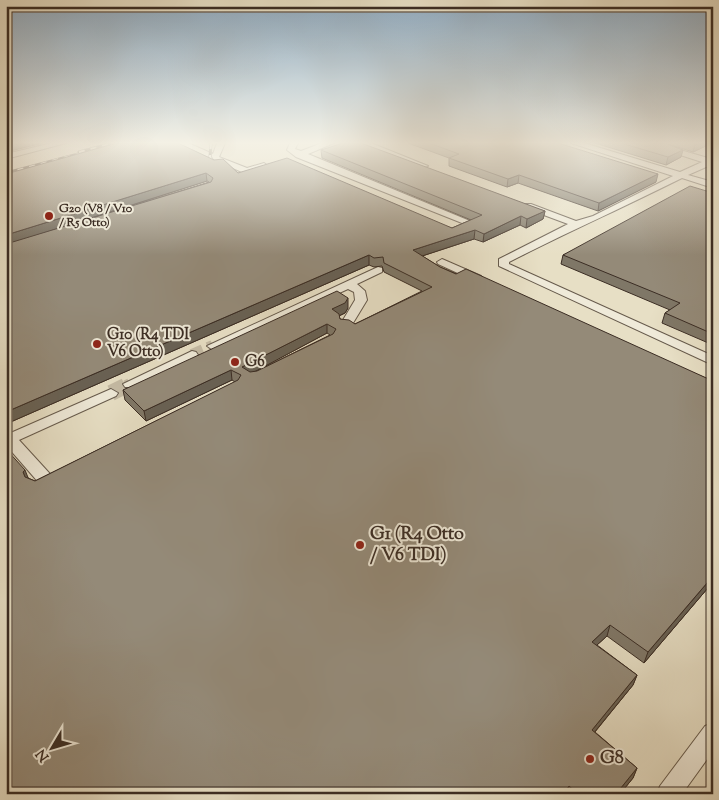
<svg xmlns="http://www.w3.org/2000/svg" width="719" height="800" font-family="'Sorts Mill Goudy',serif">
<rect width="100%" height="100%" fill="#e7dfc5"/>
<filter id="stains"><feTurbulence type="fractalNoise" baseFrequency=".004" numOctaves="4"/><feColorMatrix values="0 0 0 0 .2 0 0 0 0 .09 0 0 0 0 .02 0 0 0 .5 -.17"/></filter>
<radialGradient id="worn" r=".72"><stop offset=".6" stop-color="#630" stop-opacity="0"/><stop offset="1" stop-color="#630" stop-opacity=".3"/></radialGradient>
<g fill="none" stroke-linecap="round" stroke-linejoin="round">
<path stroke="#c5bba5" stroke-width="12" stroke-dasharray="12 5.5" stroke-linecap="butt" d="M192,355L213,346
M126,386L130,384"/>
<path stroke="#c5bba5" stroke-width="16" stroke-dasharray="16 8" stroke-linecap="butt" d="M111,393L129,384"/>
<g stroke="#665a4c" stroke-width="2">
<path id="minor" d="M52,143H66L6,159V154Z
M177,143H188L213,154L217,143H225L219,157L247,168L264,163L268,166L244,173Z
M290,143H298L295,149L301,151L322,143H334L308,154L470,221L462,223L296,157L287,150Z
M359,143H371L428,166L421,168Z
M571,143H584L680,172L702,162L643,143H656L708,158L713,157V164L688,175L713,182V188L682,178C624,207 566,233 509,262V264L713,356V365L499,266V259L568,224L525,208V204H531L576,221L593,216L673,176Z
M442,259L481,276L482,278L481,280H473L438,264L437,262Z
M378,267L382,268V272L357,284L365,291L367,300L350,328H342L340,325L355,300L354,292L348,289L217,349L213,350L207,346Z
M192,351L196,352L198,355L196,358L135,387H125L123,384Z
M111,389L118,393L116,396L19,440L51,475L53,479L51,483H39L6,445V435Z
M713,723V751L682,794H657L660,786L705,726Z"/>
</g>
<use href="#minor" fill="#efead9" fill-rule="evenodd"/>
<g stroke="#3b2d24" stroke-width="3">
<path id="rail" d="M211,143L210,157L218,168
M79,152L113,143
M6,173L86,152"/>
</g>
<use href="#rail" stroke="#efead9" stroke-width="2" stroke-dasharray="6" stroke-linecap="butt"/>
</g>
<path fill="#7f7767" stroke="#3b2d24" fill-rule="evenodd" d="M408,143H558L656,182L598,211L518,183L507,187L449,166V158Z
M595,143H712L693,152L671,145L681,157L666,165Z
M321,150L545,211L543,219L526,228L520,225L483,242L474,239L422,256L440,267L713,381V582L644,663L607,636L597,645L637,675L633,685L595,732L637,768L633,778L620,794H6L8,494L10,492L6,491V449L28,478L35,481L235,382L232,380L146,421L125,400L123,390L348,308L345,313L339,316L340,319L355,324L422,291L384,272L382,266L374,267L369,265L6,424V174L238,173L452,228L471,220L322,158ZM207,181L209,182L71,225ZM327,333L330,335L257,371L254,372Z
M713,193V345L662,323L665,313L670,310L561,264L563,255Z"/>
<path fill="#686154" stroke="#3b2d24" d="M11,143H43L6,152V144Z
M697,143H712L693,152L695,144Z
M683,150L681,157L666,165L668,157Z
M206,173L207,181L6,245V235Z
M658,174L656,182L598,211L599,203Z
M519,175L518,183L507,187L508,179Z
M545,211L543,219L526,228L527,219Z
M521,216L520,225L483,242L484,234Z
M475,230L474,239L413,259V250Z
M369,255V265L6,424V412Z
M348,298V308L345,313L332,319V309Z
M327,324V333L243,378L242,367Z
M231,370L232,380L146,421L144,411Z
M25,470L29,480L27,483L23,472Z
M713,576V582L644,663L648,652Z
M610,625L607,636L588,653L592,642Z
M637,675L633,685L588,740L592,730Z
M637,768L633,778L620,794H616Z
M569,786L567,794H563Z"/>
<path fill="#948a78" stroke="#3b2d24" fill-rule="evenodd" d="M117,143H178L214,160L223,159L238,173L287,158L452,228L482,215L321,150L343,143H361L545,211L527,219L521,216L484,234L475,230L413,250L440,267L456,274L466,269L713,381V576L648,652L610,625L592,642L637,675L592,730L637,768L616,794H578L569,786L563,794H6V494H8L11,489L9,482L6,481V449L25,470L23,472L25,477L35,481L238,380L241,375L231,370L144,411L123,390L337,291L348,298L345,303L332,309L339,314L340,319L349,320L355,324L432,287L384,263L383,257L374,258L369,255L6,412V244L211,182L213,178L206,173L6,235V174ZM327,324L336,329L333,334L257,371L250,372L242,367Z
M429,143H558L658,174L599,203L519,175L508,179L449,158L459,154Z
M621,143H665L683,150L668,157Z
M690,186L713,193V334L665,313L680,303L563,255Z"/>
<linearGradient id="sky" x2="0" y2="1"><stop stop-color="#90adc4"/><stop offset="0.56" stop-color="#f4f1e5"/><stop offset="1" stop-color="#f4f1e5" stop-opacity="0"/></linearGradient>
<rect width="719" height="255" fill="url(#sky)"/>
<g fill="#8f2418" stroke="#efead9" stroke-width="2">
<circle cx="49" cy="216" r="5"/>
<circle cx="97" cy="344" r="5"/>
<circle cx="235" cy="362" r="5"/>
<circle cx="360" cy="545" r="5"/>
<circle cx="590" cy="759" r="5"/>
</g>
<g text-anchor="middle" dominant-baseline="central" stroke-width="4" stroke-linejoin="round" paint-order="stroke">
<g font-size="12" font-weight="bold" fill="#3b2d24" stroke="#efead9" text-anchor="start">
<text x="59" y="209">G20 (V8 / V10<tspan x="59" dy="14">/ R5 Otto)</tspan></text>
</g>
<g font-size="15" font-weight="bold" fill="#3b2d24" stroke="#efead9" text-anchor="start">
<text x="107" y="335">G10 (R4 TDI<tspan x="107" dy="17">V6 Otto)</tspan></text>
<text x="245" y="362">G6</text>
</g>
<g font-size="18" font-weight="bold" fill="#3b2d24" stroke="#efead9" text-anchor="start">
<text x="370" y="535">G1 (R4 Otto<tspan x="370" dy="21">/ V6 TDI)</tspan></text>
<text x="600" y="759">G8</text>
</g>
</g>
<rect width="719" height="800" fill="none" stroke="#e7dfc5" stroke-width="25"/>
<rect x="8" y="8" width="704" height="785" fill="none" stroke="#3b2d24" stroke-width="2.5"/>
<rect x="12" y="12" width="694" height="775" fill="none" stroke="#3b2d24"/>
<g transform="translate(52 748) rotate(232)" stroke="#efead9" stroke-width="4" paint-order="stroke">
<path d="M0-4L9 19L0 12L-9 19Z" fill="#3b2d24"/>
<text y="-8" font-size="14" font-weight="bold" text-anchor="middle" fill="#3b2d24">N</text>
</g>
<rect width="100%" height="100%" filter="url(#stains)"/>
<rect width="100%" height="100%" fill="url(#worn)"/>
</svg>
